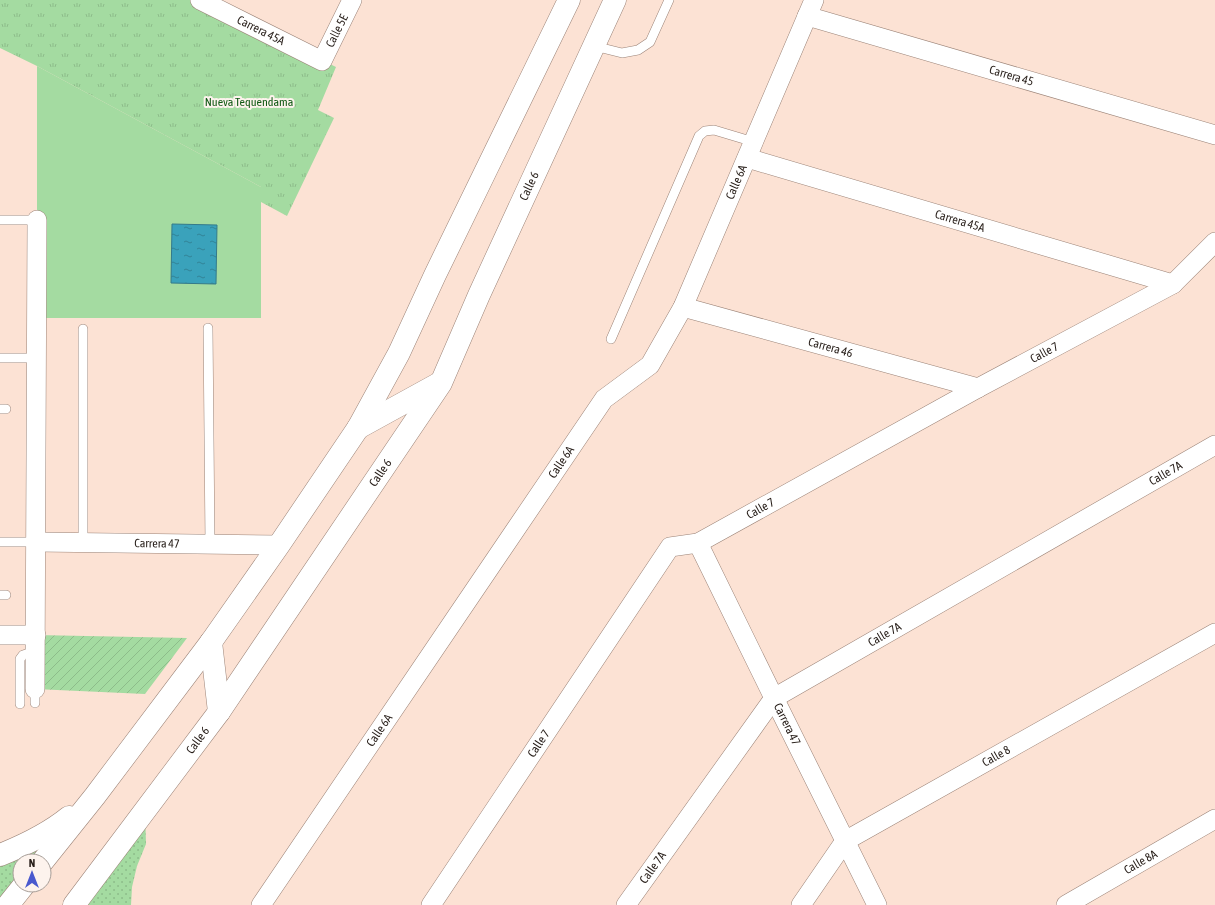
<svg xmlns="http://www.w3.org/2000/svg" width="1215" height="905" font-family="'Asap Condensed',sans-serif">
<defs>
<pattern id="grass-dots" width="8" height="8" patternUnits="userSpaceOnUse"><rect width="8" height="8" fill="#a4dba1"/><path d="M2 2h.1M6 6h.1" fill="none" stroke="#8dbc8a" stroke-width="1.8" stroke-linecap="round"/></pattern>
<pattern id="park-tufts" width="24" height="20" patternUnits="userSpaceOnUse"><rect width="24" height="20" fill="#a4dba1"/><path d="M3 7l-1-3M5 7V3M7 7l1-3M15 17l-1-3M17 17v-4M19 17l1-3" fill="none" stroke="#8dbc8a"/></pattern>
<pattern id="garden-furrows" width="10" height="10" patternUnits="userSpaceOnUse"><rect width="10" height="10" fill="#a4dba1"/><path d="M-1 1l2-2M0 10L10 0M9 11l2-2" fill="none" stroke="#8dbc8a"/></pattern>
<pattern id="water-ripples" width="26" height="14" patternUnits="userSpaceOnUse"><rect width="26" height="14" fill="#3aa2bb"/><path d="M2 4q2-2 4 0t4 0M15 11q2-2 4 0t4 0" fill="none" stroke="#318397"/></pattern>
</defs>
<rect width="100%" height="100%" fill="#fce2d4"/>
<path fill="url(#grass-dots)" d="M145,811L146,844L137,866L132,887L131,905H74Z
M40,837L43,861H20V885L0,905V855Z"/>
<path fill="url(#park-tufts)" d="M0,0H200L336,67L318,110L334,118L287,216L261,202V187L37,66L0,48Z"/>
<path fill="url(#garden-furrows)" d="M36,635L187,638L145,694L35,689Z"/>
<path fill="#a4dba1" d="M37,66L261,187V318H37Z"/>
<path fill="url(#water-ripples)" stroke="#347a8a" d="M172,224L217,225L216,284L171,283Z"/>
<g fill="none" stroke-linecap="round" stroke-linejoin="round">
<g stroke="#9b8377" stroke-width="10">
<path id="service" d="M594,46L622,53L638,50L650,42L669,0
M0,220H37
M208,328L210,544
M611,339L699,136L705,131L714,130L754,142
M0,358H37
M0,409H6
M0,542H36
M83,542V329
M0,595H6
M35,689V703
M20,704V659L23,655L36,651"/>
</g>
<g stroke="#9b8377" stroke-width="20">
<g id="minor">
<path id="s1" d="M200,0L322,61L352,0"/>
<path id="s2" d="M807,16L1215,135"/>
<path id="s3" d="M747,158L1173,284"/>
<path id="s4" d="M683,307L978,388"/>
<path id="s5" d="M36,542L279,545"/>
<path id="s6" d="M698,543L774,698L877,905"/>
<path d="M0,635H36"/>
<path d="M35,689L37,220"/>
<path id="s7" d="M261,905L604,399L650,365L683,307L814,0"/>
<path id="s8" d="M431,905L670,547L698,543L978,388L1173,284L1215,242"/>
<path id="s9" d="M626,905L774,698L1215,445"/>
<path id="s10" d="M801,905L845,841L1215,633"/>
<path id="s11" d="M1066,905L1215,819"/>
</g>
</g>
<g stroke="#9b8377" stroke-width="23">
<g id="secondary">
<path d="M358,428L438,384"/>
<path d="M211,642L219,712"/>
<path d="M0,855C25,845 48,834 69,817"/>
<path d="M43,861L95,796L211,642L279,545L358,428L399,353L435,275L569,0"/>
<path d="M8,905L24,885"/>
<path id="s12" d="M74,905L219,712L441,383L479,295L615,0"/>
</g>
</g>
<use href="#service" stroke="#fff" stroke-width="9"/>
<use href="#minor" stroke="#fff" stroke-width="19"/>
<use href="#secondary" stroke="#fff" stroke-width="22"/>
</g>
<g text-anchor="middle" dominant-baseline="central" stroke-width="4" stroke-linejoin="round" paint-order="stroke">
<g font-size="12" fill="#271e19" stroke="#fdf3ed">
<text stroke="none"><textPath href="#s1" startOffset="68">Carrera 45A</textPath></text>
<text stroke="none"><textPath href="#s1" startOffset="170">Calle 5E</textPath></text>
<text stroke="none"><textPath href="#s2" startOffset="213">Carrera 45</textPath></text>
<text stroke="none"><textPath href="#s7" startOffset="871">Calle 6A</textPath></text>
<text stroke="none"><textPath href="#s12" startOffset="854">Calle 6</textPath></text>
<text stroke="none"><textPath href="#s3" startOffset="222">Carrera 45A</textPath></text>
<text stroke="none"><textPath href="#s4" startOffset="153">Carrera 46</textPath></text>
<text stroke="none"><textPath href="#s8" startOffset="854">Calle 7</textPath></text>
<text stroke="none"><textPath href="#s7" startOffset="535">Calle 6A</textPath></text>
<text stroke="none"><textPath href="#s12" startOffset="530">Calle 6</textPath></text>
<text stroke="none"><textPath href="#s9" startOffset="706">Calle 7A</textPath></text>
<text stroke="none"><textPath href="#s8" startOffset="530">Calle 7</textPath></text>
<text stroke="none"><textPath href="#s5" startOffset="121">Carrera 47</textPath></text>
<text stroke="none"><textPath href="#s9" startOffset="382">Calle 7A</textPath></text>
<text stroke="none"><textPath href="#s6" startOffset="202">Carrera 47</textPath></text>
<text stroke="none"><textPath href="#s7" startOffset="211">Calle 6A</textPath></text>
<text stroke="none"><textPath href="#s12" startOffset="206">Calle 6</textPath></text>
<text stroke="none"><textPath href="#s8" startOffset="194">Calle 7</textPath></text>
<text stroke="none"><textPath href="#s10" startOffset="251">Calle 8</textPath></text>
<text stroke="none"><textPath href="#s11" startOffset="86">Calle 8A</textPath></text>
<text stroke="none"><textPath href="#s9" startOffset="46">Calle 7A</textPath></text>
</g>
<g font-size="12" fill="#0f5913" stroke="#fdf3ed">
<text x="249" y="102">Nueva Tequendama</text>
</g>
</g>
<g transform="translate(32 873)"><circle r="19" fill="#fdf3ed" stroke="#a79e98"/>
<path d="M0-3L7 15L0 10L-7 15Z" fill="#4959ce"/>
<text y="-6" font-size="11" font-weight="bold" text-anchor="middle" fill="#271e19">N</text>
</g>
</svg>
